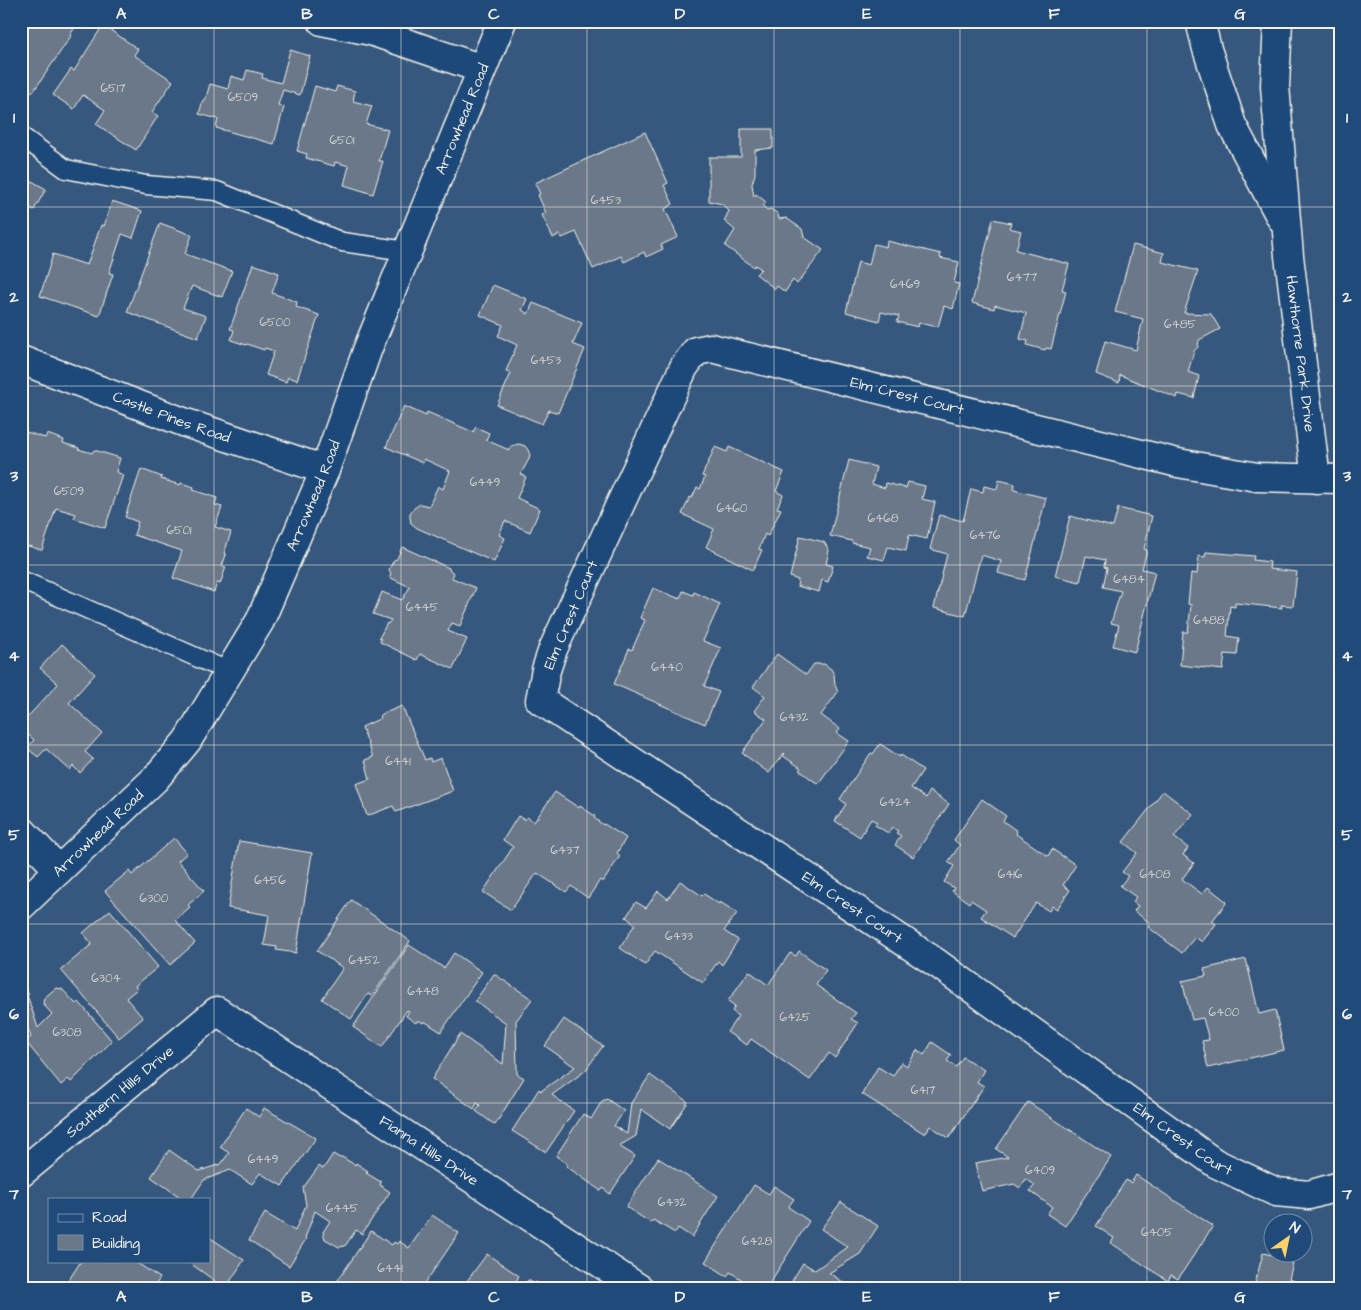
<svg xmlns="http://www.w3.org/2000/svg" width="1361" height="1310" font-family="'Architects Daughter',sans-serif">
<rect width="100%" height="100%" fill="#36587e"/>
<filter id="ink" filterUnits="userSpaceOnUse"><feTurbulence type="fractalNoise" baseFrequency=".02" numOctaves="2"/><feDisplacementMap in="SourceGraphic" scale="10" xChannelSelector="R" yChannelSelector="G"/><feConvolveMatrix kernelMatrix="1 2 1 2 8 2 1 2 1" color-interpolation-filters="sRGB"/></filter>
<g filter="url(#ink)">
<path fill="#6a7889" stroke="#f4f1e8" d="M21,21H79L70,35L71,36L33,92L21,84Z
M103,25L138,49L134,55L173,81L152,112L158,116L136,150L96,124L105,110L83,95L74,109L53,95L71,69L74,71Z
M290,50L310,56L300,95L283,90L278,105L284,107L274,144L216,128L218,119L199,114L203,100L205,101L210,84L228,89L231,76L244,80L247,70L263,74L262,78L281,83Z
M315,86L335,92L337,86L355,91L353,101L372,106L366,124L388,130L379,161H383L373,194L344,185L349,166L335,162L334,166L306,158L307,154L297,151Z
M741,129H773V148L755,150V174L752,184L754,197L756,194L766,202L763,206L767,210L771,209L778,214L779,219L786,218L802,229L804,237L823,250L797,284L793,280L785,292L777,286L775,289L756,274L761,269L755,265L754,267L725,246L735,230L724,221L729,211L722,204L709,201V157H741Z
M645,132L668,183L664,185L673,204L665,209L678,237L661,245L663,249L646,257L644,252L624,262L621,256L593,269L576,232L562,238L560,234L553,238L542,215L546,213L538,195L540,194L535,183Z
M21,175L46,189L34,210L22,203L21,204Z
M112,201L142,211L133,238L122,234L109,273L113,274L99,316L40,296L53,254L87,265L101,225L104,226Z
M993,219L1011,223L1009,228L1021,231L1016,250L1069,264L1062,290L1066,291L1051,349L1046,348L1045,350L1027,345L1028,341L1020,339L1026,313L995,305L994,309L972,303Z
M160,223L192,235L185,254L232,271L222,297L192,286L183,308L206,316L198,338L127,312Z
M887,241L941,254L940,258L959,262L954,283L959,284L953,309L944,306L938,327L919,323L918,327L897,322L899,316L881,312L879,321L846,312L858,262L869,265L874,244L886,247Z
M1133,245L1164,253L1162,262L1198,271L1184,313L1211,314L1220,329L1199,340L1198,347L1194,351L1188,372L1199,376L1194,398L1178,394L1177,398L1120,375L1119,383L1096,374L1105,341L1136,350L1143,319L1115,312Z
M253,264L279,273L272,293L297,302L296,307L319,315L297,380L288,377L286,382L266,375L274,351L265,348L264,350L247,344L246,345L231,340L234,330L230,329Z
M493,285L527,299L522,310L528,314L533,303L582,323L573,344L585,349L558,413L549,410L542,424L497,405L511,373L506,371L517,345L498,336L503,325L480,315Z
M404,406L426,416L427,412L473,432L476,427L489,433L486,440L509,450L511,446L519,444L525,446L528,450L530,455L529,459L521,474L526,477L517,498L540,509L530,532L505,521L499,535L505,538L494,562L417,528L411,523L410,518V513L413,509L420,504L429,506L438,486L443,489L450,471L424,459L423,463L386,447Z
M23,431L45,438L47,434L64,440L63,443L79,448L78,449L92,453L94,450L120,458L116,472L123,475L105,528L74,518L76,514L56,508L42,550L21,544V436Z
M715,447L727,452L729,447L784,472L776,491L783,495L777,508L781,509L768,536L765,534L759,549L762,550L753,570L706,547L714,529L682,514L690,497L692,498L697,487L700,489L705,477L702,476Z
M849,460L876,467L872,484L885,488L886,483L906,488L908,482L925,486L922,499L935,502L927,539L909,535L906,551L888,547L884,560L867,556L870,547L852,543V541L830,536Z
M141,469L162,477L161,479L180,485L181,483L194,487L193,490L217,498L215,505L222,507L215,527L231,532L224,554L226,555L222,566L226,567L220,584L217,583L214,592L173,578L182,551L134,535L138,522L125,517Z
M999,480L1015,484L1014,490L1046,498L1025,580L998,573L1001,561L981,555L965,616L934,608L947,554L930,549L939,515L963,521L971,489L983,492L984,486L997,489Z
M1118,508L1152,516L1144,549L1147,550L1142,569L1155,572L1135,652L1113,646L1119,625L1111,623L1121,591L1103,587L1107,568L1104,567L1105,560L1086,556L1080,582L1055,576L1070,516L1113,527Z
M800,536L824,542L829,550L826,564L833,566L828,582L822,580L819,592L797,586L798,580L790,577Z
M402,547L449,568V570L454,573L452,578L476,588L460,626L452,623L448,631L467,639L453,669L420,654L417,660L380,642L381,639L379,638L387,623L388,624L391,620L373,614L382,592L402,600L410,587L389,577L391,574L389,569L394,560L397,559Z
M1206,552L1254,556L1253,560L1270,562L1269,569L1297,572L1293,606L1281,605L1282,608L1235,603V607L1230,606L1227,636L1239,638L1237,655L1225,654L1223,670L1180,665L1183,632H1188L1191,605L1188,604L1191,573L1197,574L1199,556L1205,557Z
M653,588L680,599L683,591L693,595L694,592L720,604L703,641L721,648L704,686L719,692L705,724L614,684L629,649L632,650L645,620L640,618Z
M62,644L95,674L69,703L102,733L85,752L93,759L80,773L73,766L70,770L46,749L38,757L27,748L34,740L21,728V724L58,684L40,668Z
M777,654L806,675L814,664H824L831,669L834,674L835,685L838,692L821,715L840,729L837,733L849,741L818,784L799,770L801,768L783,756L785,754L784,753L769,773L742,753L766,719L754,711L765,696L753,687Z
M402,706L425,760L430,758L431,762L441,758L453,791L396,812L393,806L367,816L356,784L370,779L365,760L373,757L362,727L381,718L380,715Z
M880,744L900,757L901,755L923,770L911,788L926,798L930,791L949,804L913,857L895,845L901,836L896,833L898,831L892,827L888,833L875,825L877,822L871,819L860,837L835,821L846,804L840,799L871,753L873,754Z
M1163,791L1193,814L1174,837L1188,848L1183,855L1194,863L1182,879L1202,894L1208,887L1227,902L1212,921L1216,924L1202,942L1195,937L1182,953L1148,927L1150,923L1134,911L1138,906L1133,902L1136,897L1120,886L1128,876L1122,872L1137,853L1123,842Z
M555,792L579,808L580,806L595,816L594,818L603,825L604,824L626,838L617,853L620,856L603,882L600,880L588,898L571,886L566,892L537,873L511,910L483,892L513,847L503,840L518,816L525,820L527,817L534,822Z
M982,799L1006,816L1003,821L1017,831L1016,834L1048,856L1052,849L1076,865L1063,885L1070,890L1057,909L1052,906L1049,911L1036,903L1013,938L981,917L986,910L971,900L969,903L952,891L954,888L944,882L954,866L948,862L960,845L954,840Z
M174,838L187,853L178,861L204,891L188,905L190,907L175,920L195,943L170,965L105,891L129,871L132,875Z
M239,841L312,853L296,953L276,950L277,947L264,945L269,915L228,908Z
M680,881L702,896L704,894L719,904L720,902L737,913L724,931L738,940L722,965L718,961L703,983L655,951L645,965L620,948L635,924L626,917L636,902L646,908L658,891L668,899Z
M351,900L410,941L372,996L368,994L351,1019L322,999L343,968L317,951Z
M110,910L158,967L135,986L137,989L126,998L143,1018L119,1038L61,970L92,944L83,933Z
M409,945L444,968L454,953L482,972L441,1032L424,1021L423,1023L418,1020L416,1023L406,1016L409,1011L407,1010L382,1047L353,1027Z
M799,951L826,970L816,985L856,1013L851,1019L858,1023L835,1058L829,1053L810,1080L751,1039L747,1045L727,1032L738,1016L732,1011L735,1006L728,1001L749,971L768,985L790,953L796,956Z
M1246,959L1259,1014L1275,1010L1284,1050L1208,1068L1202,1041L1209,1040L1203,1018L1192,1020L1182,981L1206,976L1204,969Z
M494,974L532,999L516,1021L517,1074L524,1078L495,1125L476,1111L480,1105L477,1103L474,1109L432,1079L460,1034L503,1064L506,1023L475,1001Z
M21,984L29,994L27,995L38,1028L52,1014L43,1004L44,998L56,988L62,989L76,1004L79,1002L112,1041L71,1082L68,1079L61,1085L26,1042L31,1037L21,1010Z
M564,1019L603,1046L585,1071L552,1095L574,1111L546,1152L512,1131L539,1089L541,1091L575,1067L545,1046Z
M932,1042L951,1055L947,1061L956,1067L963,1057L984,1070L977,1082L984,1086L949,1138L930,1126L925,1134L862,1094L878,1067L893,1076L901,1062L907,1066L917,1050L924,1055Z
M650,1075L688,1102L670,1129L641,1109L636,1136L619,1146L635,1156L610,1194L603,1188L601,1191L566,1166L567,1164L556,1156L583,1114L591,1119L602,1101L607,1099L624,1111L614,1126L627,1134L631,1103Z
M1028,1102L1111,1157L1065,1226L1047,1214L1052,1207L1030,1191L1035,1185L1026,1179L1020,1188L1014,1184L982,1191L975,1163L1008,1157L996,1149Z
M246,1108L259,1117L264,1108L316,1138L282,1186L260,1173L252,1184L230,1170L204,1180L191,1199H183L151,1177L169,1150L199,1171L221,1164L229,1153L220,1147Z
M333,1154L340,1158L342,1157L355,1165L356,1163L368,1171L366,1173L381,1182L380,1185L390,1192L362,1234L356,1230L345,1246L339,1247L325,1239L323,1232L330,1221L315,1211L305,1238L306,1239L289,1266L249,1240L265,1213L295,1231L306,1205L303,1188L319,1166L323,1169Z
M658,1158L718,1196L692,1237L678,1228L675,1233L653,1220L651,1223L626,1207Z
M1136,1175L1213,1226L1178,1279L1171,1275L1168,1281L1111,1243L1114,1238L1096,1226L1126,1180L1131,1183Z
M754,1185L769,1194L774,1186L794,1199L788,1207L809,1221L766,1289H757L730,1272L727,1276L705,1262Z
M841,1202L878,1226L860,1254L829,1273L854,1289H787L803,1263L815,1270L848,1247L821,1229Z
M432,1215L459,1233L421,1289H332L371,1231L392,1245L394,1242L397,1244L399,1241L409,1248Z
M209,1237L244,1260L229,1283L223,1289H208L215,1281L187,1261H209Z
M1263,1253L1277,1256V1259L1293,1263L1289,1279L1301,1283V1286L1313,1289H1249L1251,1283L1255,1284Z
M487,1254L519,1276L511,1289H461Z
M81,1261H134L160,1278L153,1289H68L65,1286Z
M528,1280L535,1284L536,1282L547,1289H522Z"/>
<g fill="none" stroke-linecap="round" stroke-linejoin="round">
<g stroke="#f4f1e8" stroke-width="21">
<path id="lane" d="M21,136L66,169L146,185L217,191L342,242L407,251
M21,580L230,672"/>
</g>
<g stroke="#f4f1e8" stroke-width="31">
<g id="street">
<path d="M322,21L371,31L482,69"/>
<path d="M1200,21L1207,49L1232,125L1281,218"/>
<path id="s1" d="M1278,21L1275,86L1289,256L1316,479"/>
<path id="s2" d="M21,360L186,423L325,470"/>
<path id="s3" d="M1340,479L1257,477L1178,463L711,348L696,351L684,367L553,649L546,670L540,700L938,964L1215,1163L1276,1192L1309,1195L1340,1186"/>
<path d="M21,830L59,870"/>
<path id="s4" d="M21,906L155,779L187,741L260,621L325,470L368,348L502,21"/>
<path id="s5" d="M21,1173L217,1011L640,1289"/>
</g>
</g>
<use href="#lane" stroke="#1f4a7a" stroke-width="18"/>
<use href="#street" stroke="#1f4a7a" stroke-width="28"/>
</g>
</g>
<path fill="none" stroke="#f4f1e8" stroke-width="1" stroke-opacity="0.55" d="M214,21V1289M401,21V1289M587,21V1289M774,21V1289M960,21V1289M1147,21V1289M21,207H1340M21,386H1340M21,565H1340M21,745H1340M21,924H1340M21,1103H1340"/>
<g text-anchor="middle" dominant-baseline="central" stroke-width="5" stroke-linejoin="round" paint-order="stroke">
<g font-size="12" fill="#d2d3d0">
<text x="113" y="88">6517</text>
<text x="243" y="97">6509</text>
<text x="342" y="140">6501</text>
<text x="606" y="200">6453</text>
<text x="1022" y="277">6477</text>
<text x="905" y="284">6469</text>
<text x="275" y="322">6500</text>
<text x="1180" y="324">6485</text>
<text x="546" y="360">6453</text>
<text x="485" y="482">6449</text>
<text x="69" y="491">6509</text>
<text x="732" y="508">6460</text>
<text x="883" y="518">6468</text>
<text x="179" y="530">6501</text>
<text x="985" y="535">6476</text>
<text x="1129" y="579">6484</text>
<text x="422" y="607">6445</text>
<text x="1209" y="620">6488</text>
<text x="667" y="667">6440</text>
<text x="794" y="717">6432</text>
<text x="398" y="761">6441</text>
<text x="895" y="802">6424</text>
<text x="565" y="850">6437</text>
<text x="1010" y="874">6416</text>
<text x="1155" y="874">6408</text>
<text x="270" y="880">6456</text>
<text x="154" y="898">6300</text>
<text x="679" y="936">6433</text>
<text x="364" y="960">6452</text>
<text x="106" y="978">6304</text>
<text x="423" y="991">6448</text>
<text x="1224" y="1012">6400</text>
<text x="795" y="1017">6425</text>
<text x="67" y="1032">6308</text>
<text x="923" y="1090">6417</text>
<text x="263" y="1159">6449</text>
<text x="1040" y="1170">6409</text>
<text x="672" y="1202">6432</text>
<text x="342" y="1208">6445</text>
<text x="1157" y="1232">6405</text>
<text x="757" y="1241">6428</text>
<text x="390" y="1268">6441</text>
</g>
<g font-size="15" fill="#f4f1e8" stroke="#1f4a7a">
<text stroke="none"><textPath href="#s4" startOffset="916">Arrowhead Road</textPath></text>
<text stroke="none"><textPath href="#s1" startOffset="334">Hawthorne Park Drive</textPath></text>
<text transform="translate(907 396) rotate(14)">Elm Crest Court</text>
<text stroke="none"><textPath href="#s2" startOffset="161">Castle Pines Road</textPath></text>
<text stroke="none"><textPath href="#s4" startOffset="511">Arrowhead Road</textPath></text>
<text transform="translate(571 615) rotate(-67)">Elm Crest Court</text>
<text stroke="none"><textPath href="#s4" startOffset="106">Arrowhead Road</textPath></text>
<text stroke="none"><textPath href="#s3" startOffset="1418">Elm Crest Court</textPath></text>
<text stroke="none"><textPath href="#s5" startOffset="128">Southern Hills Drive</textPath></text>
<text stroke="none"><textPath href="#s3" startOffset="1822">Elm Crest Court</textPath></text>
<text stroke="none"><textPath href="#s5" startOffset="508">Fianna Hills Drive</textPath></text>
</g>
</g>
<rect width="1361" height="1310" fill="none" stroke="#1f4a7a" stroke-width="55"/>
<rect x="48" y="1198" width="162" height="65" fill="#1f4a7a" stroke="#748da6"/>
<rect x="58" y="1214" width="25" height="8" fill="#1f4a7a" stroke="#748da6"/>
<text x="92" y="1222" font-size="15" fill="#f4f1e8">Road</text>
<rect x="58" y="1235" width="25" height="15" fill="#6a7889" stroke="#748da6"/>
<text x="92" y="1248" font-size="15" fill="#f4f1e8">Building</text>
<g transform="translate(1288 1238) rotate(33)"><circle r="24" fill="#1f4a7a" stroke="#748da6"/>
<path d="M0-4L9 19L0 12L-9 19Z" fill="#ffd166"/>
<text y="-8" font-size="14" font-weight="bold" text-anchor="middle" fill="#f4f1e8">N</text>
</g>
<rect x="28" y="28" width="1306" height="1254" fill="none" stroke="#f4f1e8" stroke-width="2"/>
<g font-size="16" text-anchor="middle" font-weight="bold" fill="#f4f1e8">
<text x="121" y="19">A</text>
<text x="307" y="19">B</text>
<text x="494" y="19">C</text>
<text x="680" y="19">D</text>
<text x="867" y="19">E</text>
<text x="1054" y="19">F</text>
<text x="1240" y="19">G</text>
<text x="14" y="123">1</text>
<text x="1347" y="123">1</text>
<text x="14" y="302">2</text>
<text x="1347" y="302">2</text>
<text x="14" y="481">3</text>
<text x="1347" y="481">3</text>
<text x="14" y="661">4</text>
<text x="1347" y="661">4</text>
<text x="14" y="840">5</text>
<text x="1347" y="840">5</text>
<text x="14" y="1019">6</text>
<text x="1347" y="1019">6</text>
<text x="14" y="1199">7</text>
<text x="1347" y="1199">7</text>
<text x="121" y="1302">A</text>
<text x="307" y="1302">B</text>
<text x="494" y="1302">C</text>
<text x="680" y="1302">D</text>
<text x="867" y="1302">E</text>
<text x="1054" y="1302">F</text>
<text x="1240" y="1302">G</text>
</g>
</svg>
